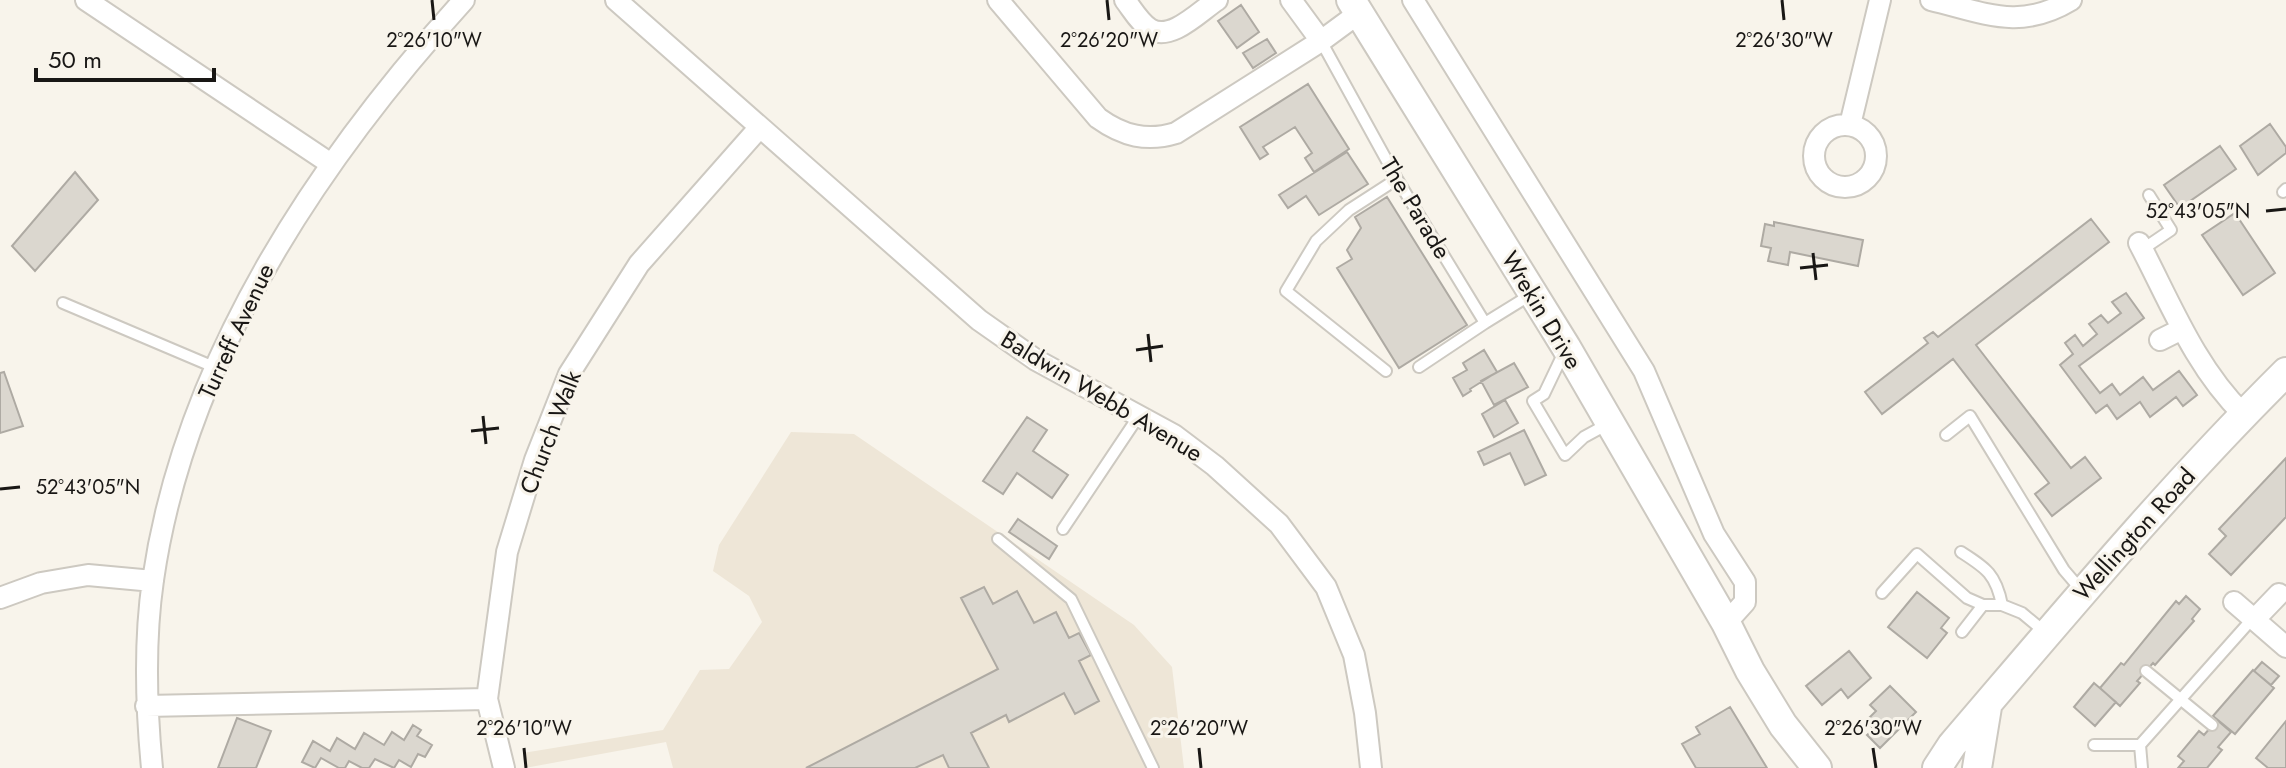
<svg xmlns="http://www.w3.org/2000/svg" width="2286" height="768" font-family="Jost,sans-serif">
<rect width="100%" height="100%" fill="#f8f4eb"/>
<path fill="#eee6d7" d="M791,432L854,434L1134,625L1172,667L1184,768H673L666,742L525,768L523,753L663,730L700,670L729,669L762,622L749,596L713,571L719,545Z"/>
<path fill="#dbd7cf" stroke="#aeaaa3" stroke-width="2" d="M1241,5L1259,32L1237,48L1218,21Z
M1267,39L1276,53L1253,68L1243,53Z
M1308,84L1349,149L1314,172L1305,158L1312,153L1295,127L1263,147L1268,154L1260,159L1240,127Z
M2270,124L2286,147V153L2258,175L2240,146Z
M2220,146L2236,169L2180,208L2164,185Z
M1347,152L1368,184L1319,215L1306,196L1288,208L1279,195Z
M75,172L98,200L35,271L12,246Z
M1387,197L1467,325L1399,368L1337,268L1352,259L1347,250L1361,228L1355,217Z
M2235,213L2275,273L2243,295L2202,235Z
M2091,219L2109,242L1976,345L2071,468L2085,457L2101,478L2052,516L2035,494L2049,483L1953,359L1882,414L1865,392L1928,343L1924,338L1933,332L1938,337Z
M1774,222L1863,240L1858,266L1790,252L1788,265L1768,261L1771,248L1761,246L1765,224L1774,226Z
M2126,293L2144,318L2079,366L2100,393L2112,384L2120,395L2143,377L2153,390L2179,371L2197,395L2183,406L2176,397L2150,417L2140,402L2117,419L2107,405L2096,413L2060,365L2073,354L2065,343L2075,335L2083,346L2097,334L2089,324L2101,315L2108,323L2121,313L2112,302Z
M1484,350L1497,372L1470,389L1471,391L1463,396L1453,378L1467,370L1463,363Z
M1514,363L1528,387L1494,405L1481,381Z
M4,372L23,426L0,433V373Z
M1505,400L1518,423L1494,437L1482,414Z
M1027,417L1047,430L1033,451L1068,475L1052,498L1017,473L1003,494L983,481Z
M1524,430L1546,475L1525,485L1510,453L1484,465L1478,452Z
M2286,458V517L2231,575L2209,554L2226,536L2219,529Z
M1018,519L1057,546L1049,559L1009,532Z
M984,587L993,604L1017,591L1034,623L1056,612L1069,638L1079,633L1091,655L1079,661L1099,701L1075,714L1064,693L1009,722L1006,715L971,733L989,768H949L943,755L915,768H806L998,669L961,598Z
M1917,592L1949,618L1941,628L1947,633L1927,658L1888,627Z
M2186,596L2200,609L2192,619L2194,621L2155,665L2153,663L2137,681L2140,683L2120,706L2100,688L2121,663L2124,665L2176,601L2179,604Z
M1849,651L1871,678L1848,698L1841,689L1822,705L1806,686Z
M2262,662L2279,676L2271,685L2254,671Z
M2253,670L2274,688L2235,734L2213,716Z
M2094,683L2116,702L2095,726L2074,707Z
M1890,686L1916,712L1880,748L1867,735L1874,729L1866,721L1876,711L1870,705Z
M1730,707L1767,768H1696L1682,744L1700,734L1696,727Z
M237,718L271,731L256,768H218Z
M2217,720L2231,732L2218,747L2222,750L2207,768H2178L2184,761L2178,756L2199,731L2204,735Z
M2286,721V768H2268L2256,758Z
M413,725L421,730L417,736L432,745L425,757L418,754L411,767L399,760L394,768L375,759L369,768H362L349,761L345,768H339L321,758L315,768L302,762L313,741L330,751L337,738L355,749L364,733L384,745L392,732L404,740Z"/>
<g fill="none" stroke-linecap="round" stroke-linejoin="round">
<g stroke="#cdc9c1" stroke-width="14">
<path id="lane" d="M1321,41L1397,179L1485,323L1532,294
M2283,192L2286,189
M2143,249L2171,230L2149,195
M63,303L214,367
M1565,350L1544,394L1533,401L1565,455L1584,437L1606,425
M1419,367L1485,323
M1386,371L1286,291L1316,241L1349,210L1397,179
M1946,435L1970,416L2064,570L2082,591
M1063,529L1138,417
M998,539L1071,599L1153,768
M1961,552C1986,568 1996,574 2002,605
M1882,593L1917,554L1967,598L1983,605H2002L2022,613L2046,633
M1962,632L1983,605
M2146,671L2212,725
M2094,745H2140L2142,768
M2140,745L2253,618"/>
</g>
<g stroke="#cdc9c1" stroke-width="24">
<path id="street" d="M86,0L331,164
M616,0L979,320L1036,360L1174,435L1215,466L1279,524L1326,587L1354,655L1365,713L1371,768
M998,0L1098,118C1123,136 1147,142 1176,133L1321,41
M1125,0C1132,9 1140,23 1150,29C1171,42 1200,11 1217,0
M1291,0L1321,41L1359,13
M1413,0L1644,371L1714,534L1745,582V602L1726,623
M1931,0C1985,13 2020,31 2071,0
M1814 156a31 31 0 1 1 62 0a31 31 0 1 1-62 0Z
M1850,125L1880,0
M2139,243C2170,302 2195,367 2243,414
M2160,340L2182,329
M0,598L41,583L88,575L153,581
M2234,602L2286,647
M2255,619L2279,594
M487,699L504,768
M146,706L487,699L507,552L535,460L569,374L639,264L759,128
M152,768C146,706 144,642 153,580C185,359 317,162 464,0"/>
</g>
<g stroke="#cdc9c1" stroke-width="32">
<path id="secondary" d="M1351,0L1566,347L1726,623L1750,671L1783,725L1817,768
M1937,768L1952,745C2061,618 2167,490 2286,372
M1977,768L1987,707"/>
</g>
<use href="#lane" stroke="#fff" stroke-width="10"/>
<use href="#street" stroke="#fff" stroke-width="20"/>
<use href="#secondary" stroke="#fff" stroke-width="28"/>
</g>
<path fill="none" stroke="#191715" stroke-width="3" d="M432,0L434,20M1107,0L1109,20M1782,0L1784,20M2266,211L2286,209M1813,253L1816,280M1800,268L1828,265M1148,334L1151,362M1136,350L1163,346M483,416L486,444M471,431L499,428M0,489L20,487M524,748L526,768M1199,748L1201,768M1873,748L1876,768"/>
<g text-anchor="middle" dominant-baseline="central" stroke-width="6" stroke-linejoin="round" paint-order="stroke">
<g font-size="24" fill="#191715" stroke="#f8f4eb">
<text transform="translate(1416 208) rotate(59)">The Parade</text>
<text transform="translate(1542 310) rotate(59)">Wrekin Drive</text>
<text transform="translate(236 331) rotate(-65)">Turreff Avenue</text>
<text transform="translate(1102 396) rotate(31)">Baldwin Webb Avenue</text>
<text transform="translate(550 432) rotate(-69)">Church Walk</text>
<text transform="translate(2134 534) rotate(-48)">Wellington Road</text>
</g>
</g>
<g font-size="20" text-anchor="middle" fill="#191715" stroke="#f8f4eb" stroke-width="6" stroke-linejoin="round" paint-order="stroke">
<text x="434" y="47">2°26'10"W</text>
<text x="1109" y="47">2°26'20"W</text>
<text x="1784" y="47">2°26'30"W</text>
<text x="2198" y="218">52°43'05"N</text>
<text x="88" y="494">52°43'05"N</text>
<text x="524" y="735">2°26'10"W</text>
<text x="1199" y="735">2°26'20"W</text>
<text x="1873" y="735">2°26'30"W</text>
</g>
<path d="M36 68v12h178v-12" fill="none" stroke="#191715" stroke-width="4"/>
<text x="48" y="68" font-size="24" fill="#191715" stroke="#f8f4eb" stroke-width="6" paint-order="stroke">50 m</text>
</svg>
